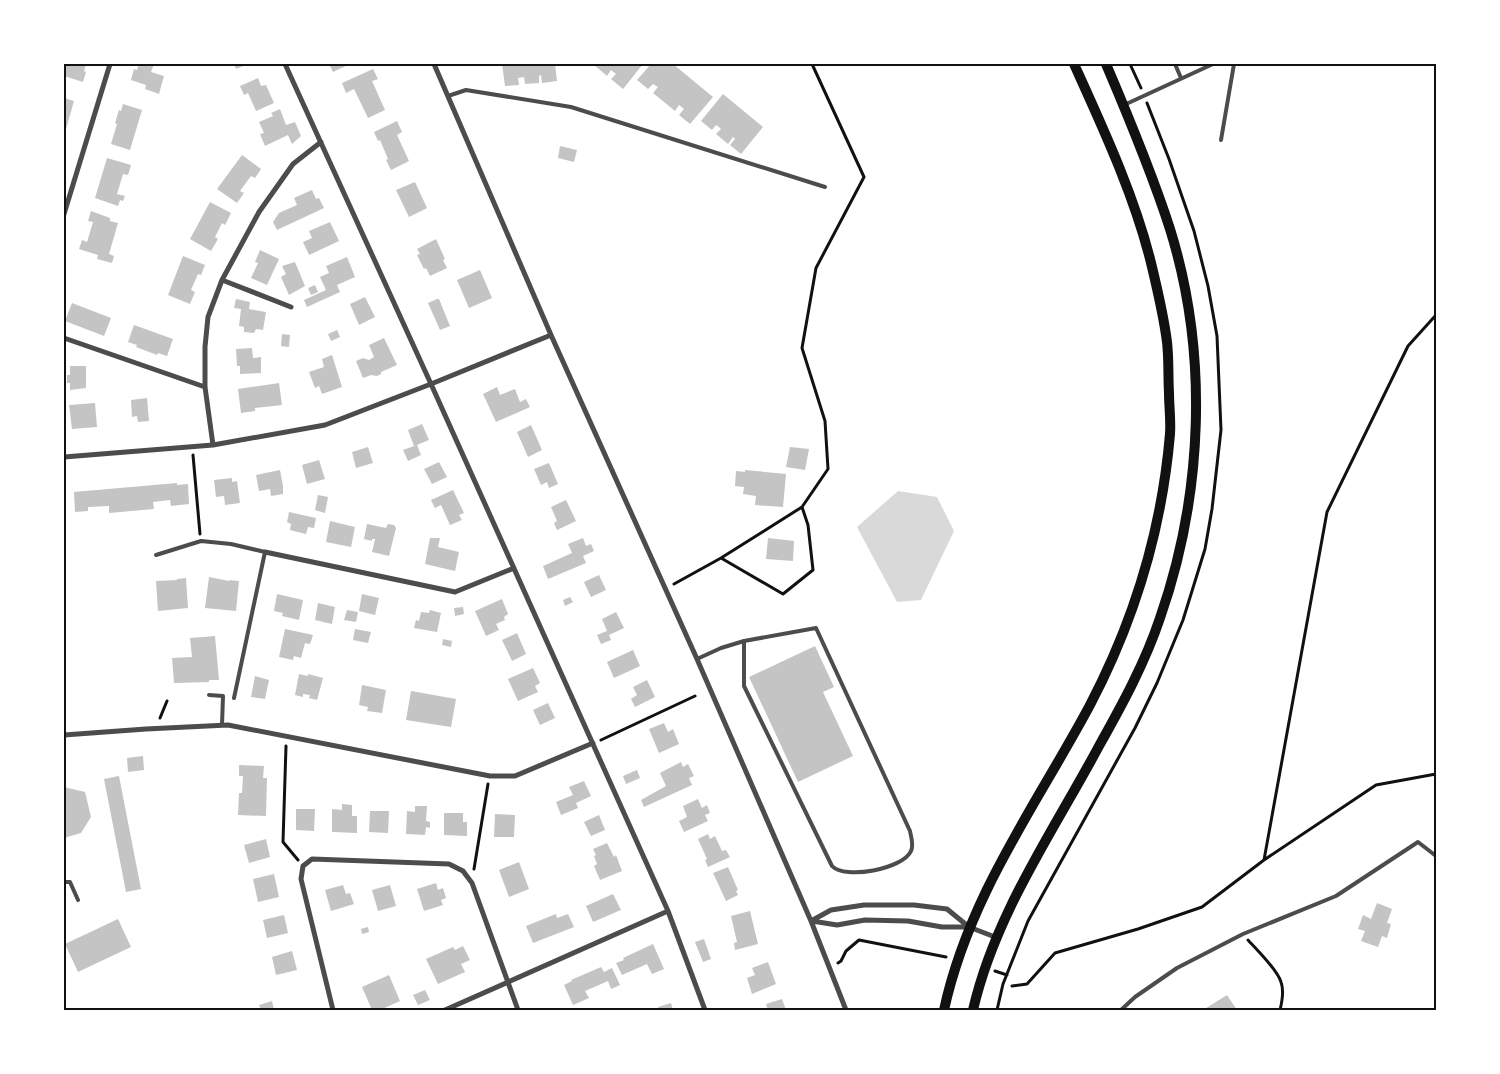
<svg xmlns="http://www.w3.org/2000/svg" width="1500" height="1074" font-family="'Roboto Serif',serif">
<rect width="100%" height="100%" fill="#fff"/>
<path fill="#d9d9d9" d="M898,491L937,497L954,531L921,600L897,602L857,527Z"/>
<path fill="#c4c4c4" d="M65,64H86L84,71L86,72L83,82L64,76Z
M139,64H154L151,72L164,76L159,94L145,89L146,85L131,80L134,69L137,70Z
M234,64H248L236,69Z
M329,64H350L333,72Z
M502,64H555L557,81L542,83L541,75L539,76V83L525,84L524,77L518,78L519,85L505,86Z
M593,64H643L623,89L611,79L616,74L611,70L607,76Z
M651,64H673L713,97L690,124L679,115L684,109L679,105L675,111L653,93L658,87L653,84L648,89L637,80Z
M373,69L378,79L372,81L385,110L368,118L354,89L346,93L342,83Z
M258,78L261,86L266,85L274,103L256,111L248,93L244,95L240,86Z
M723,94L763,127L741,154L730,145L735,139L733,137L728,144L716,134L721,129L719,127L716,125L712,130L701,121Z
M64,98L74,101L66,129H64Z
M123,104L142,110L130,150L111,144L117,124L115,123L119,110L121,111Z
M280,109L286,125L295,122L301,136L292,144L288,135L265,146L260,134L264,133L259,122L273,116L271,113Z
M397,121L402,132L397,135L409,161L391,170L386,160L388,159L380,140L378,141L374,132Z
M560,146L577,150L574,162L558,158Z
M242,155L261,169L255,178L251,176L240,191L244,193L237,203L217,189Z
M107,158L131,165L128,175L123,174L117,194L125,196L123,201L120,200L118,206L95,198Z
M415,182L427,208L409,217L396,190Z
M312,190L316,199L319,198L324,208L277,230L273,222L279,213L297,205L294,198Z
M210,202L231,213L225,225L222,223L215,237L218,239L211,251L190,239Z
M91,211L110,218V221L118,223L109,254L114,256L112,263L97,259L98,255L79,249L82,240L87,242L93,222L88,221Z
M330,222L339,241L309,255L303,242L312,238L309,231Z
M436,239L445,259L443,260L447,268L430,276L426,268L424,269L417,255L420,254L417,249Z
M260,250L279,259L267,285L251,278L258,263L255,262Z
M183,256L205,265L201,275L198,274L191,290L195,292L190,304L168,295Z
M347,257L355,277L337,285L340,292L307,307L304,300L326,290L320,277L329,273L326,266Z
M295,262L305,286L289,295L281,277L286,274L282,266Z
M480,270L492,298L469,308L457,280Z
M315,285L318,292L311,295L308,288Z
M365,297L375,317L359,325L350,304Z
M236,299L250,302L249,309L266,312L263,330L256,329L254,333L244,332V327L239,326L241,309L234,308Z
M437,299H439L450,326L440,330L428,303Z
M72,303L111,318L104,336L65,321Z
M134,325L173,339L167,356L158,353L157,355L136,347L137,345L128,342Z
M337,330L340,337L331,341L328,334Z
M282,334L290,335L289,347L281,346Z
M384,338L397,365L381,372V374L377,376L371,375L363,378L356,361L363,358L369,360L374,357L369,345Z
M252,348L253,358L261,357V373L240,374V366H237L236,349Z
M332,355L342,387L322,394L319,386L315,388L309,372L324,367L322,359Z
M70,366H86V388L70,390V383H67V375H70Z
M279,383L282,405L255,408V411L241,413L238,389Z
M497,387L500,395L515,389L520,402L526,399L530,407L496,422L483,394Z
M147,398L149,421L138,422L137,416L132,417L131,400Z
M95,403L97,427L72,429L69,405Z
M422,424L429,440L417,445L421,455L408,461L403,450L414,446L408,430Z
M531,425L542,450L528,457L517,432Z
M368,447L373,463L356,468L352,452Z
M790,447L809,449L805,470L786,467Z
M319,460L325,479L307,484L302,465Z
M439,462L447,477L432,484L424,469Z
M549,463L558,484L549,488L547,482L541,485L534,469Z
M280,470L283,486V494L271,496L270,489L259,491L256,475Z
M745,470L786,474L783,507L755,505L756,496L743,494L744,487L735,486L736,471L745,472Z
M232,478V482L237,481L240,503L225,505L224,496L216,497L214,480Z
M177,483V485L188,484L189,504L171,506L170,500L153,502L154,509L109,513V506L88,507V511L75,512L74,492Z
M453,490L464,513L459,515L462,520L450,525L441,505L435,508L431,500Z
M318,495L328,497L325,513L315,510Z
M566,500L576,521L557,530L554,523L557,521L551,507Z
M289,512L316,518L314,528L308,527L306,534L290,530L291,524L287,522Z
M330,521L355,527L351,547L326,542Z
M367,524L386,528L388,524L394,525L396,528L389,556L372,552L375,539H372V541L364,539Z
M430,538H440L438,547L459,552L455,571L425,564Z
M583,538L586,546L591,544L594,551L583,556L586,563L548,579L543,566L572,553L568,544Z
M768,538L794,541L793,561L766,559Z
M599,575L606,590L591,597L584,582Z
M209,577L229,581V580L239,581L236,611L205,608Z
M186,578L188,608L158,611L156,581L177,580V579Z
M277,594L303,600L299,620L282,616L283,613L274,611Z
M362,594L379,598L375,615L359,611Z
M570,597L573,602L565,606L563,600Z
M502,599L508,614L504,617L505,620L496,624L499,630L486,636L475,611Z
M318,603L335,607L332,624L315,620Z
M463,607L464,614L455,616L454,608Z
M347,610L358,612L356,622L344,620Z
M430,610L441,613L437,632L414,628L416,620L419,621L421,612L429,613Z
M616,612L624,628L609,635L611,640L601,644L597,635L607,631L602,619Z
M285,629L313,635L310,644L305,643L301,658L294,656L293,660L279,657Z
M355,629L371,632L368,643L353,640Z
M517,633L526,654L512,661L502,640Z
M215,636L219,680H209V682L174,683L172,658L192,657L190,638Z
M443,639L452,641L451,647L442,645Z
M815,646L834,687L823,692L853,756L798,782L749,677Z
M633,650L640,666L614,678L607,662Z
M533,668L540,683L535,686L538,692L518,701L508,679Z
M299,674L308,676V674L323,678L317,700L309,698L310,695L303,694V697L295,695Z
M255,676L269,680L265,699L251,697Z
M647,680L655,697L635,707L631,699L637,695L633,687Z
M362,685L386,690L382,713L367,711L368,707L359,705Z
M411,691L456,699L451,727L406,720Z
M548,703L555,718L540,725L533,710Z
M664,723L668,732L673,729L679,744L659,753L649,729Z
M143,756L144,770L128,772L127,758Z
M681,762L683,767L688,764L694,776L689,778L692,785L644,807L641,800L666,786L660,773Z
M239,765L264,766L263,778H267L266,816L238,815L239,793H242L243,776H239Z
M637,770L640,778L626,784L623,776Z
M119,776L141,889L126,892L104,779Z
M584,781L591,796L576,803L578,808L561,815L556,802L573,795L569,787Z
M64,787L85,792L91,817L81,833L64,838Z
M698,799L702,808L707,805L710,813L705,815L708,821L684,832L679,821L687,817L683,806Z
M342,804L352,805V816H357V833L332,832V809L342,810Z
M415,806H427L426,821L430,822V828L426,827L425,835L406,834L407,811L415,812Z
M296,809H315L314,831L296,830Z
M370,811H389L388,833L369,832Z
M444,813H463V822H467V836L444,835Z
M495,814L515,815L514,837H494Z
M599,815L605,830L591,836L584,822Z
M708,834L710,839L715,836L722,851L726,850L730,857L708,867L705,860L707,859L698,839Z
M266,839L270,857L249,863L244,845Z
M607,843L614,857L616,855L622,871L600,880L594,866L597,864L594,856L596,855L593,849Z
M519,862L529,889L509,897L499,870Z
M728,867L738,890L736,891L738,895L726,901L713,873Z
M274,874L279,897L258,902L253,879Z
M436,883L438,890L443,888L446,898L441,900L443,905L424,911L417,889Z
M343,885L346,894L350,893L354,904L331,911L325,890Z
M390,885L396,906L378,911L372,890Z
M613,894L621,910L593,922L586,906Z
M1377,903L1392,909L1387,923L1391,924L1387,938L1382,936L1378,947L1361,941L1365,931L1358,929L1363,915L1371,919Z
M750,911L758,944L735,950L734,943L737,942L731,916Z
M556,914L557,918L568,914L574,927L533,943L526,926Z
M284,915L288,933L267,938L263,920Z
M118,919L131,947L78,972L65,944Z
M368,927L369,932L362,934L361,929Z
M704,939L711,959L703,962L695,942Z
M653,944L664,969L652,974L647,964L622,975L616,963L624,960L623,958Z
M463,946L470,960L461,964L465,972L438,984L426,959L453,947L455,950Z
M292,951L297,970L276,975L272,957Z
M768,962L776,984L752,994L747,978L755,975L752,968Z
M601,967L604,972L612,968L620,985L611,989L608,981L592,988L585,991L589,998L573,1005L564,985L572,981L571,980Z
M389,975L400,1001L380,1010H372L362,987Z
M425,990L430,1000L418,1005L413,995Z
M1227,995L1237,1010H1203Z
M782,999L786,1010H768L766,1004Z
M272,1001L274,1010H261L259,1005Z
M671,1003L673,1010H659L658,1007Z"/>
<g fill="none" stroke-linecap="round" stroke-linejoin="round">
<path stroke="#111" stroke-width="3" d="M1130,64L1141,88
M193,455L200,534
M721,558L783,594L813,570L808,525L802,507
M674,584L721,558L802,507L828,469L825,421L802,348L816,268L864,177L812,64
M160,718L167,701
M601,740L695,696
M286,746L283,842L298,860
M1264,860L1327,512L1408,346L1436,315
M474,869L488,784
M1248,940C1257,950 1277,969 1281,982C1284,990 1282,1002 1280,1010
M838,963L841,961L846,951L859,940L946,957
M995,971L1007,975
M1012,986L1027,984L1055,953L1138,929L1202,907L1264,860L1376,785L1436,774
M997,1010L1003,984L1028,921L1135,728L1157,683L1183,620L1205,549L1212,509L1221,430L1217,336L1208,286L1194,231L1169,159L1147,103"/>
<path stroke="#4c4c4c" stroke-width="4" d="M1175,64L1181,78
M448,96L466,90L571,107L825,187
M1124,105L1213,64
M1221,140L1234,64
M156,555L201,541L231,544L265,552L234,698
M697,659L721,648L744,641V686L832,866C845,880 903,869 911,851C914,845 911,837 910,831L816,628L744,641
M209,695L223,696L222,725
M64,882H70L78,900
M1121,1010L1135,997L1177,968L1243,934L1336,896L1418,842L1436,856"/>
<path stroke="#4c4c4c" stroke-width="5" d="M285,64L431,384L668,911L705,1010
M434,64L551,335L697,659L811,921L846,1010
M64,214L110,64
M222,280L291,307
M64,338L205,387
M213,445L205,387V347L208,317L222,280L259,212L293,164L321,142
M64,457L213,445L325,425L431,384L551,335
M265,552L455,592L514,568
M64,735L146,729L228,725L490,776H515L593,743
M811,921L831,910L864,905H914L947,909L969,927L995,937
M812,921L837,925L865,920L908,921L942,927H969
M333,1010L301,879L303,866L312,859L449,864L463,871L472,883L518,1010
M445,1010L668,911"/>
<path stroke="#111" stroke-width="10" d="M944,1010C969,895 1036,806 1090,705C1134,621 1162,528 1170,434C1171,420 1169,406 1169,393C1168,376 1169,359 1167,342C1164,318 1158,292 1152,267C1136,199 1103,128 1074,64
M973,1010C995,914 1053,832 1099,746C1122,705 1145,663 1160,618C1203,495 1209,354 1170,229C1152,173 1129,118 1106,64"/>
</g>
<rect width="1500" height="1074" fill="none" stroke="#ffffff" stroke-width="130"/>
<rect x="65" y="65" width="1370" height="944" fill="none" stroke="#111" stroke-width="2"/>
</svg>
